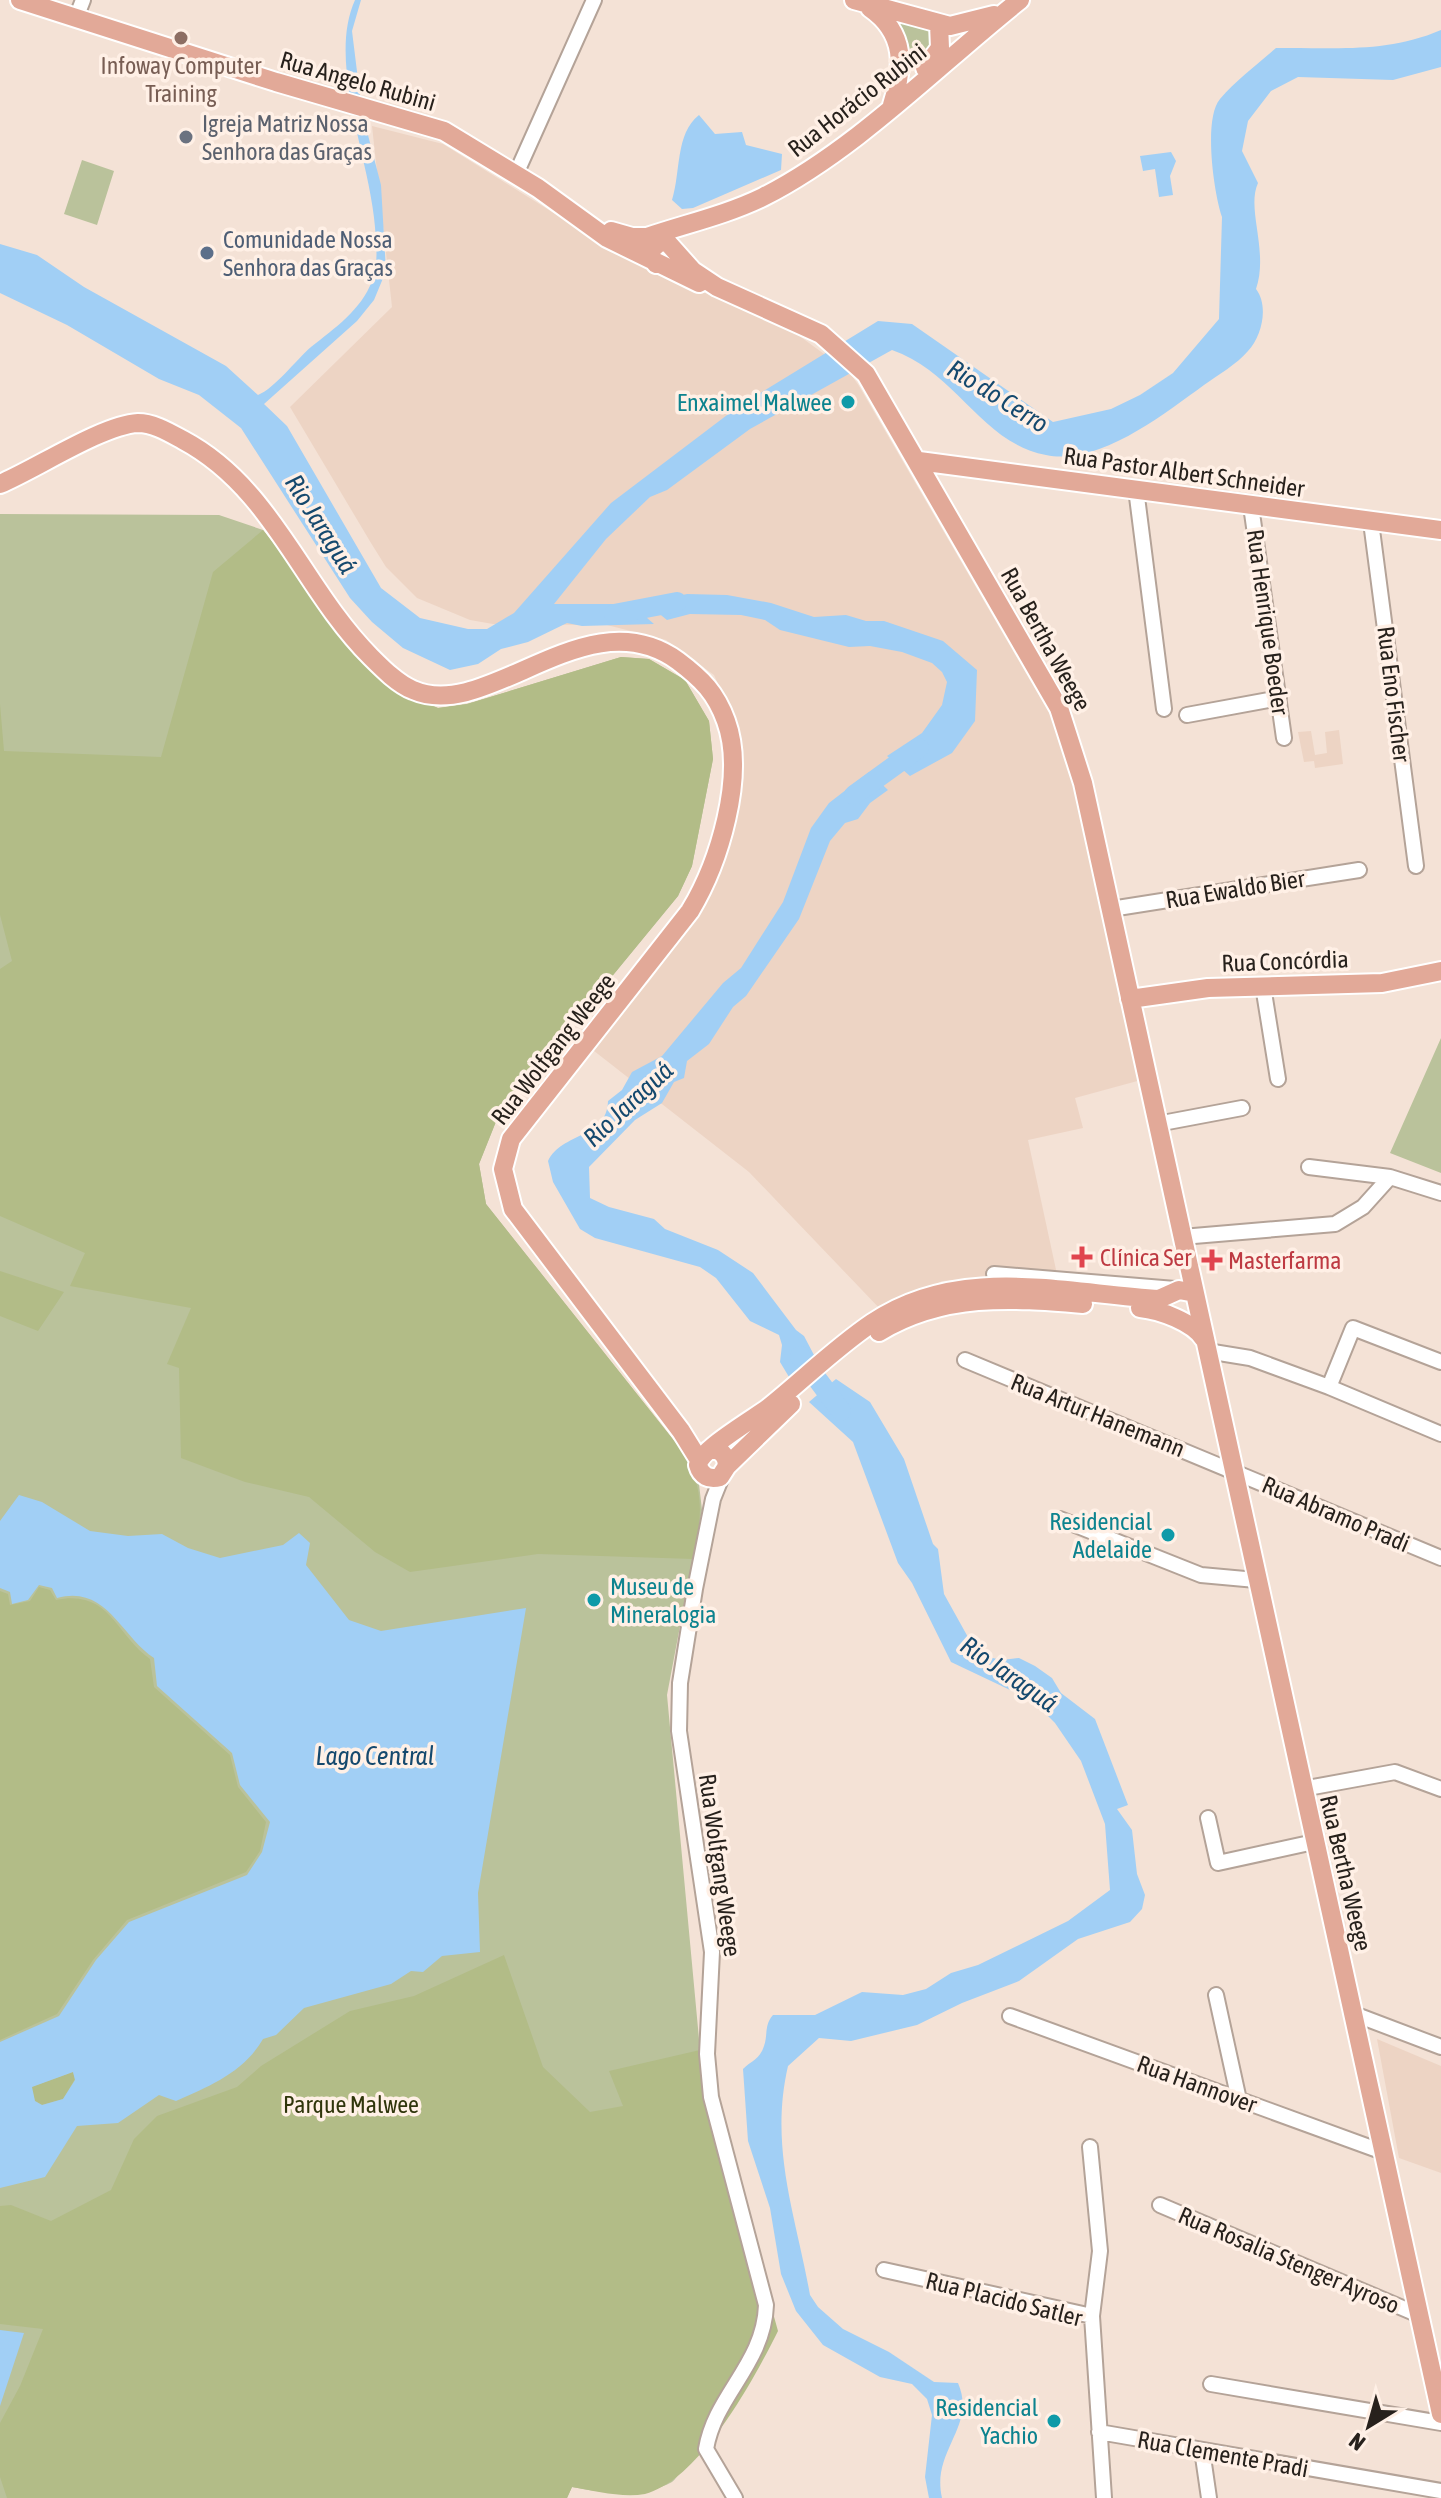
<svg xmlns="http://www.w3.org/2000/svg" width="1441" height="2498" font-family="'Asap Condensed',sans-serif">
<rect width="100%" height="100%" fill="#f4e2d6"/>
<path fill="#edd4c4" d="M372,126L443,144L626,258L794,332L850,373L859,386L1070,749L1141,1080L1075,1098L1083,1128L1028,1140L1058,1279L1002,1277L942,1281L883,1312L749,1172L589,1047L648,983L706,905L730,846L743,750L734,719L714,675L666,640L607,625L493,624L470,620L417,598L386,567L371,543L290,407L392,307Z
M1339,730L1343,764L1315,768L1314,761L1304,762L1298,732L1311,731L1315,755L1327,753L1325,732Z
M1377,2039L1441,2066V2173L1399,2158Z"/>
<path fill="#bac29b" d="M893,16L931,28L936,43L911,69L909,45Z
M82,160L114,171L97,225L64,214Z
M0,514L219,515L263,530L357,649L407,695L438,708L467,704L621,657L649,659L685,680L709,721L713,759L692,866L678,896L499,1114L479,1164L486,1204L687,1457L699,1484L702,1510L667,1695L703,2082L698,2438C691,2450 683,2473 672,2482C644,2498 603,2493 572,2487L567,2498H0Z
M1441,1038V1173L1390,1153Z"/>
<path fill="#b2bc87" d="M263,530L357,649L407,695L438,708L467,704L621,657L649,659L685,680L709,721L713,759L692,866L678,896L499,1114L479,1164L486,1204L687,1457C705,1497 701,1517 694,1559L538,1554L410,1572L375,1552L309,1497L245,1482L181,1458L179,1368L167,1364L191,1308L70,1286L85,1253L0,1216V969L12,961L0,915V704L4,751L161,757L213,572Z
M0,1271L64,1292L38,1331L0,1316Z
M39,1587L50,1590L56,1600C110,1589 115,1634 150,1659L154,1687L230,1755L238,1787L266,1822L260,1851L246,1872L127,1920L93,1960L57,2014L0,2040V1591L8,1594L10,1605L30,1601Z
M504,1955L543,2067L590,2112L623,2106L609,2071L713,2047L714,2101L778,2331C754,2379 700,2480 645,2494C622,2498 595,2491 572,2487L567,2498H7L0,2477V2423L20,2386L43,2329L0,2324V2206L11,2205L51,2221L111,2190L134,2139L157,2116L237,2087L261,2066L350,2011L414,1996Z
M73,2072L75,2079L63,2099L42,2105L35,2101L31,2087Z"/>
<path fill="#a1cff5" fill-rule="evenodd" d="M355,0H361L352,31L362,112L381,185L386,271L374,300L357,321L264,404L287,426L381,588L420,618L468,629H487L514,613L611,503L739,406L878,321L912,324L1053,422L1111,409L1140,395L1173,373L1219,319L1222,217C1214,194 1203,119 1220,99C1236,80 1258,64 1276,48C1335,47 1385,54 1441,30V67L1393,80L1298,77L1271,91L1248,121L1242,151L1258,183C1246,209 1269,251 1256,289C1269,306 1262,336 1248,351C1237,364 1218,375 1204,385C1164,414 1099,466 1046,455C980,442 958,373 892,350L750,429L667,490L650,497L606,539L554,604H631L654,624L582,626L567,623L528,642L501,649L478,664L450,670L403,648L372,622L350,598L241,428L199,395L159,379L67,325L0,293V244L37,255L84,287L226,366L258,395C274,389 296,360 311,347C335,328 361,310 372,281C379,264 376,244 375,227C370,159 327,62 355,0Z
M699,115L715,134L742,132L746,145L782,154L781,170L693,208L682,209L672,200C681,172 675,134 699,115Z
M1171,152L1176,161L1170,176L1173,195L1159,197L1155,169L1143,171L1140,156Z
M687,594L727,595L771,603L814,617L846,615L866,621H884L943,641L977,670L975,721L952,753L910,776L887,756L922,733L942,705L947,682L942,672L932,663L902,652L870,646L849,647L780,630L765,620L741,615L690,614L667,620L646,603Z
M869,772L888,790L870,803L858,819L845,823L830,841L799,919L746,996L733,1007L709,1044L687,1061L684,1078L674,1082L662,1103L635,1120L589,1167L590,1198L609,1207L654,1219L665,1229L718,1250L753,1273L796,1330L804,1336L814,1355L789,1377L780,1362L782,1345L779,1335L750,1321L716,1278L700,1267L595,1238L580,1229L553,1182L548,1161C562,1132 607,1139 608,1101L622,1090L632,1072L662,1056L723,983L741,968L783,902L811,828L829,803Z
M836,1379L870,1402L904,1459L933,1544L938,1549L944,1594L974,1648L988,1657L1002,1660L1019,1658L1035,1666L1052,1678L1061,1693L1095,1719L1128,1805L1117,1809L1132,1830L1137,1874L1145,1895L1142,1909L1130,1922L1078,1939L1019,1981L962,2003L917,2025L851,2041L819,2038L788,2066C769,2148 796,2216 810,2295L818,2307L843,2329L889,2352L934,2382L958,2383C977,2427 931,2450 942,2498H929L925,2477L932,2415L927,2399L912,2384L880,2377L823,2345L796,2311L781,2274L770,2208L748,2141L743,2069C751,2061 760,2059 764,2046C768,2035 764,2025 773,2015H815L862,1992L903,1995L926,1989L951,1973L978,1965L1068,1921L1110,1890L1105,1824L1081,1761L1055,1723L1033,1701L951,1662L912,1583L898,1563L853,1442L809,1402Z
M19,1495L42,1502L90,1531L128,1536L162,1534L188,1548L220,1558L283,1545L299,1533L310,1543L306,1565L349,1620L381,1631L526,1608L478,1893L480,1952L442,1956L423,1972L411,1971L391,1984L304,2008L276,2035L263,2039C244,2072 210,2086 176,2101L159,2095L118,2123L77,2126L45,2177L0,2188V2042L59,2016L96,1960L129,1922L247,1875L262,1852L270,1822L240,1785L232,1753L157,1686L154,1658C121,1636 106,1584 57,1598L52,1588L39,1585L28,1600L12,1604L10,1592L0,1588V1521ZM73,2072L75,2080L63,2099L42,2105L35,2101L32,2087Z
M0,2330L24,2333L0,2406Z"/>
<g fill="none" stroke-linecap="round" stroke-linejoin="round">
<path stroke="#a1cff5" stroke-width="20" d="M614,614L677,602
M854,795L919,748
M800,1356L841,1411"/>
<g stroke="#b4a398" stroke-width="18">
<path id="minor" d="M76,18L83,0
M516,174L594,0
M1136,489L1164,709
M1251,506L1284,738
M1371,522L1416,866
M1187,715L1279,698
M1111,909L1359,870
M1263,986L1278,1079
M1157,1124L1242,1108
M1309,1167L1390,1177
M1182,1237L1335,1224L1363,1207L1390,1177L1441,1193
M994,1274L1175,1289
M1207,1351L1250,1358L1329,1387L1353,1328L1441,1362
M965,1360L1441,1558
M1329,1387L1441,1434
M723,1474L713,1499L695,1589L680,1683L679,1731L712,1952L707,2054L711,2097L766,2305C764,2364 715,2395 706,2449L735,2498
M1060,1519L1201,1575L1256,1580
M1302,1789L1395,1772L1441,1789
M1208,1818L1218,1863L1314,1842
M1216,1995L1239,2100
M1354,2014L1441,2047
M1010,2016L1383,2152
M1090,2147L1100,2251L1092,2316
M1160,2205L1419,2315
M884,2270L1092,2316L1104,2498
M1211,2384L1441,2423
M1099,2432L1441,2491
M1202,2450L1209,2498"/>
</g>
<g stroke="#fff" stroke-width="22">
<path id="major" d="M20,0L276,82L444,131L538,188L607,238L699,283
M854,0L950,26L994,15
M870,8C906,33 904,67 892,105
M925,68L940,48L939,24
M611,231L632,237H647C685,224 726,215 763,197C856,150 938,65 1020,0
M656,264L651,256L652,249L660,242L668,243L693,271L717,287L821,334L866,374L1059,708L1083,783L1441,2414
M919,461L1441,530
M0,484C36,469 102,425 138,423C154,423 170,433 183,440C273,488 302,588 371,657C383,669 398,684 413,690C488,723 587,595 678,661C702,679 716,693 726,721C746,776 719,863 690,911L511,1139L503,1169L513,1209L681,1431L699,1460
M1130,999L1208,988L1382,983L1441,971
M1140,1308C1160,1310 1193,1322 1204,1339
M879,1332C944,1293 1010,1298 1083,1304
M709,1450C720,1448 727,1455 727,1466L720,1477C709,1480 701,1476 698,1465C700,1450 753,1419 768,1408C803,1380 835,1348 872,1323C959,1264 1062,1293 1159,1299L1179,1290L1195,1293
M727,1466L791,1404"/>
</g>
<use href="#minor" stroke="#fff" stroke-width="14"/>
<use href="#major" stroke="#e2a998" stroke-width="18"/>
</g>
<circle fill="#8d6e63" stroke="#fff0e6" stroke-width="3" cx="181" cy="38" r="8"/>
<circle fill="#6b7280" stroke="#fff0e6" stroke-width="3" cx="186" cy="137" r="8"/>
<circle fill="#5c6f8a" stroke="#fff0e6" stroke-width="3" cx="207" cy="253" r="8"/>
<g fill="#0f9aa8" stroke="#fff0e6" stroke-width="3">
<circle cx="848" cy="402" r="8"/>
<circle cx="1168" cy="1535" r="8"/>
<circle cx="594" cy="1600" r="8"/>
<circle cx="1054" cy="2421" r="8"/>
</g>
<g fill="#e0444e" stroke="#fff0e6" stroke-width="3">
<path d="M1078 1245h8v8h8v8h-8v8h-8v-8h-8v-8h8z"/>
<path d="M1208 1248h8v8h8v8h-8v8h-8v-8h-8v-8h8z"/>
</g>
<g text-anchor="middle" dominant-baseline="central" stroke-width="7" stroke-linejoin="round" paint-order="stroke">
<g font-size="24" fill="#785e54" stroke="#fff0e6">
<text x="181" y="65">Infoway Computer<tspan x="181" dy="28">Training</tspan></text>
</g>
<g font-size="24" fill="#27211c" stroke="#fff0e6">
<text transform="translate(358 81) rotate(16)">Rua Angelo Rubini</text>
<text transform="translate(857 100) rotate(-38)">Rua Horácio Rubini</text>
<text transform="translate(1184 472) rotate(8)">Rua Pastor Albert Schneider</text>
<text transform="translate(1268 622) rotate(82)">Rua Henrique Boeder</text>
<text transform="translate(1046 639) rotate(61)">Rua Bertha Weege</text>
<text transform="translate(1394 694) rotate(83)">Rua Eno Fischer</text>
<text transform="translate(1235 889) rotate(-9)">Rua Ewaldo Bier</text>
<text transform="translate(1285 961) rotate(-2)">Rua Concórdia</text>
<text transform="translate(553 1049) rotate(-52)">Rua Wolfgang Weege</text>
<text transform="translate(1098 1415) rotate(22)">Rua Artur Hanemann</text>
<text transform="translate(1336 1514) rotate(23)">Rua Abramo Pradi</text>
<text transform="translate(720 1865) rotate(82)">Rua Wolfgang Weege</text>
<text transform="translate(1346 1873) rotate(77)">Rua Bertha Weege</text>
<text transform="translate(1197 2084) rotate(20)">Rua Hannover</text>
<text transform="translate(1289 2260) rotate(23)">Rua Rosalia Stenger Ayroso</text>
<text transform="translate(1004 2299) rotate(14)">Rua Placido Satler</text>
<text transform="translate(1223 2454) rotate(10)">Rua Clemente Pradi</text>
</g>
<g font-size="24" fill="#5b616d" stroke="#fff0e6" text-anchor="start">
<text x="202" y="123">Igreja Matriz Nossa<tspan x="202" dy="28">Senhora das Graças</tspan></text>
</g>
<g font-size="24" fill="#4e5e75" stroke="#fff0e6" text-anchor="start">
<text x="223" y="239">Comunidade Nossa<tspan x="223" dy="28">Senhora das Graças</tspan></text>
</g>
<g font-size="24" fill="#0d838f" stroke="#fff0e6" text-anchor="end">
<text x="832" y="402">Enxaimel Malwee</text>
<text x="1152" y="1521">Residencial<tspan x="1152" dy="28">Adelaide</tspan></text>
<text x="610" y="1586" text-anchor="start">Museu de<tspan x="610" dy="28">Mineralogia</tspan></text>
<text x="1038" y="2407">Residencial<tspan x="1038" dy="28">Yachio</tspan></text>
</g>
<g font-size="24" fill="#be3a42" stroke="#fff0e6" text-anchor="start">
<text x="1100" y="1257">Clínica Ser</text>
<text x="1228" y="1260">Masterfarma</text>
</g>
<g font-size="24" fill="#2f350b" stroke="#fff0e6">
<text x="351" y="2104">Parque Malwee</text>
</g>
<g font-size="26" font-style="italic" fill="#15496e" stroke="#fff0e6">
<text transform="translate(998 396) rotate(32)">Rio do Cerro</text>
<text transform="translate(321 524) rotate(58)">Rio Jaraguá</text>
<text transform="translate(628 1104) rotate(-43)">Rio Jaraguá</text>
<text transform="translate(1009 1674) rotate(35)">Rio Jaraguá</text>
<text x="375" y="1756">Lago Central</text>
</g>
</g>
<g transform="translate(1369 2426) rotate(217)" stroke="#fff0e6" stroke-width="6" paint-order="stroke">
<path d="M0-6L14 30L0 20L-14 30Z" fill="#27211c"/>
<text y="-12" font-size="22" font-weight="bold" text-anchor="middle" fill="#27211c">N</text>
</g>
</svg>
